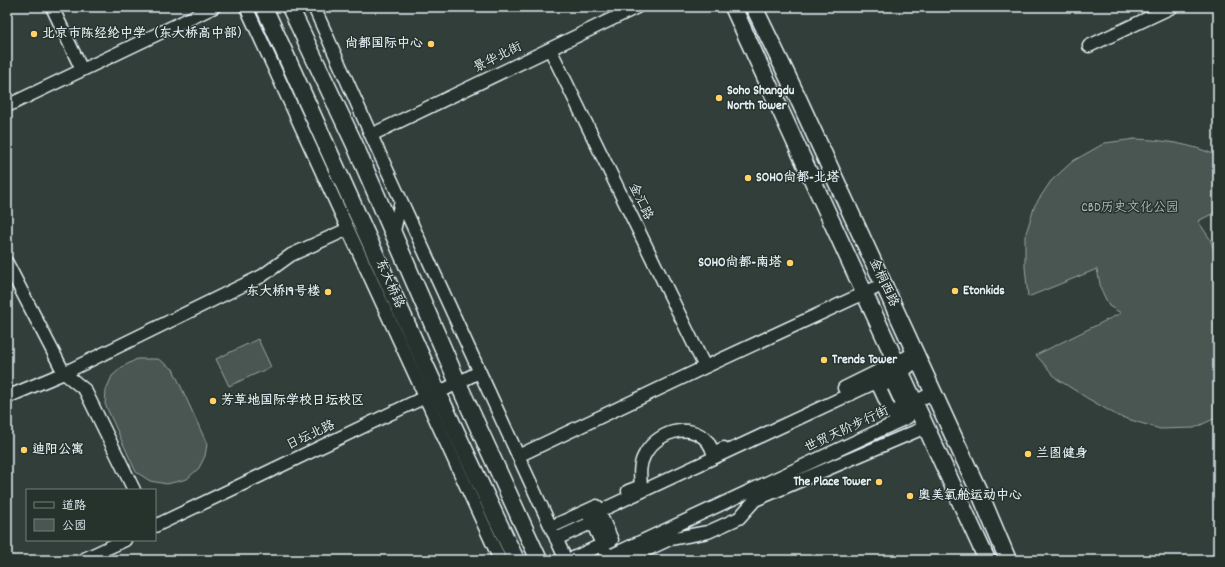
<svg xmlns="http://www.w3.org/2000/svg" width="1225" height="567" font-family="Dekko,'LXGW WenKai TC',sans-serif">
<rect width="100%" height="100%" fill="#323e39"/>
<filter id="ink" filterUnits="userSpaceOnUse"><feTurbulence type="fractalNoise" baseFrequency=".025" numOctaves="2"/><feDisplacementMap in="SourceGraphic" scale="8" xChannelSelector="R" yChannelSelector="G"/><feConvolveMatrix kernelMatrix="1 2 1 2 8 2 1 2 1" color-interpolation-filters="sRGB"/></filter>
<g filter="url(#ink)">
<path fill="#495651" stroke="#98a4a4" d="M1135,139C1164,140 1191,144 1218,156V211L1198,221L1210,239L1214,250L1218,269V417L1194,428L1160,429L1118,416L1087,398L1057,379L1036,355L1121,313L1109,306L1101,289L1097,269L1028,297L1025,267V236L1035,205L1051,181L1073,161L1105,143Z
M258,339L271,367L229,386L216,359Z
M137,359H158L173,369L207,444L205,456L199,468L187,479L167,484L150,481L136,472L105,404L106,390L112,376L122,367Z"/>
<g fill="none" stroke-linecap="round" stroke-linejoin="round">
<g stroke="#e8f1f8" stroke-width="15">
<path id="minor" d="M52,7L82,70
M246,7L500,560
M314,7L371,135L566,560
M1089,46L1172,7
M550,49L705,367
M7,106L214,7
M371,135L637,7
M393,235L401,201
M7,263L64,373L85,390L134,490
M918,359L891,382L879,387L891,413L933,393
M889,376L908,417L608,557L589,516Z
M844,388L915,353
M7,397L64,373L262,276L291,255L348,229
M518,456L705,367L884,284
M628,491L641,486C640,475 639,465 644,456C655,433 689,420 708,442C710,445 712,449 713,453L724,448
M155,526L425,397L438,393L479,372
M551,527L597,506
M556,539L602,518L612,540L569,560
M82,560L125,540
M625,560L670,539L708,532L739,518L755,500L921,429"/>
</g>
<g stroke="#e8f1f8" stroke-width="19">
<path id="major" d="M264,7L438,393L516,560
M290,7L354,143L458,383L539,560
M733,7L987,560
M754,7L797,96L981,496L1008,560"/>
</g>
<use href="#minor" stroke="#26332d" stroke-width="12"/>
<use href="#major" stroke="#26332d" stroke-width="16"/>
</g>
</g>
<g fill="#ffd166" stroke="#26332d" stroke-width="1.5">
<circle cx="34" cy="34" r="4"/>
<circle cx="431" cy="44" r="4"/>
<circle cx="719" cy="98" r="4"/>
<circle cx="748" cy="178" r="4"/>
<circle cx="790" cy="263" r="4"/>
<circle cx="955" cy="291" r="4"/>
<circle cx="328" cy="292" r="4"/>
<circle cx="824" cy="360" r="4"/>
<circle cx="213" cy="401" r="4"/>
<circle cx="24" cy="450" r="4"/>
<circle cx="1028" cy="454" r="4"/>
<circle cx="879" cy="482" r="4"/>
<circle cx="910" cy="496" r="4"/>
</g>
<g text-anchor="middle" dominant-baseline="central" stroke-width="3" stroke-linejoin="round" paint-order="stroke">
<g font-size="13" font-weight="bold" fill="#e8f1f8" stroke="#26332d" text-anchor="start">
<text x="42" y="34">北京市陈经纶中学（东大桥高中部）</text>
<text x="423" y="44" text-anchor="end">尚都国际中心</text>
<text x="727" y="91">Soho Shangdu<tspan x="727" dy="15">North Tower</tspan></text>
<text x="756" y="178">SOHO尚都-北塔</text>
<text x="782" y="263" text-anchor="end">SOHO尚都-南塔</text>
<text x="963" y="291">Etonkids</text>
<text x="320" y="292" text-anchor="end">东大桥19号楼</text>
<text x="832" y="360">Trends Tower</text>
<text x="221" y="401">芳草地国际学校日坛校区</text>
<text x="32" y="450">迪阳公寓</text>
<text x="1036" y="454">兰图健身</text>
<text x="871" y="482" text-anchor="end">The Place Tower</text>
<text x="918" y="496">奥美氧舱运动中心</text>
</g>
<g font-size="13" fill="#e8f1f8" stroke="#26332d">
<text transform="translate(498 58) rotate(-26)">景华北街</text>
<text transform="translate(640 202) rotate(64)">金汇路</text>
<text transform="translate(883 283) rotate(65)">金桐西路</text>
<text transform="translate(389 284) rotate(66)">东大桥路</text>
<text transform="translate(847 430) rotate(-25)">世贸天阶步行街</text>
<text transform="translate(311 436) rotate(-25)">日坛北路</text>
</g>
<g font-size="13" fill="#b0bbbe" stroke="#26332d">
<text x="1130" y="208">CBD历史文化公园</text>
</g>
</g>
<rect width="1225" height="567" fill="none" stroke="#26332d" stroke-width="24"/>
<rect x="12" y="12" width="1201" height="543" fill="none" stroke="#e8f1f8" stroke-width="1.5" filter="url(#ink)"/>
<rect x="26" y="489" width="130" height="52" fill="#26332d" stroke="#747f7e"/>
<rect x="34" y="502" width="20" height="6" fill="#26332d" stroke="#747f7e"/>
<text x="62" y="509" font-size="12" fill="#e8f1f8">道路</text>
<rect x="34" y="519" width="20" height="12" fill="#495651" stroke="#747f7e"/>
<text x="62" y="529" font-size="12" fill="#e8f1f8">公园</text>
</svg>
